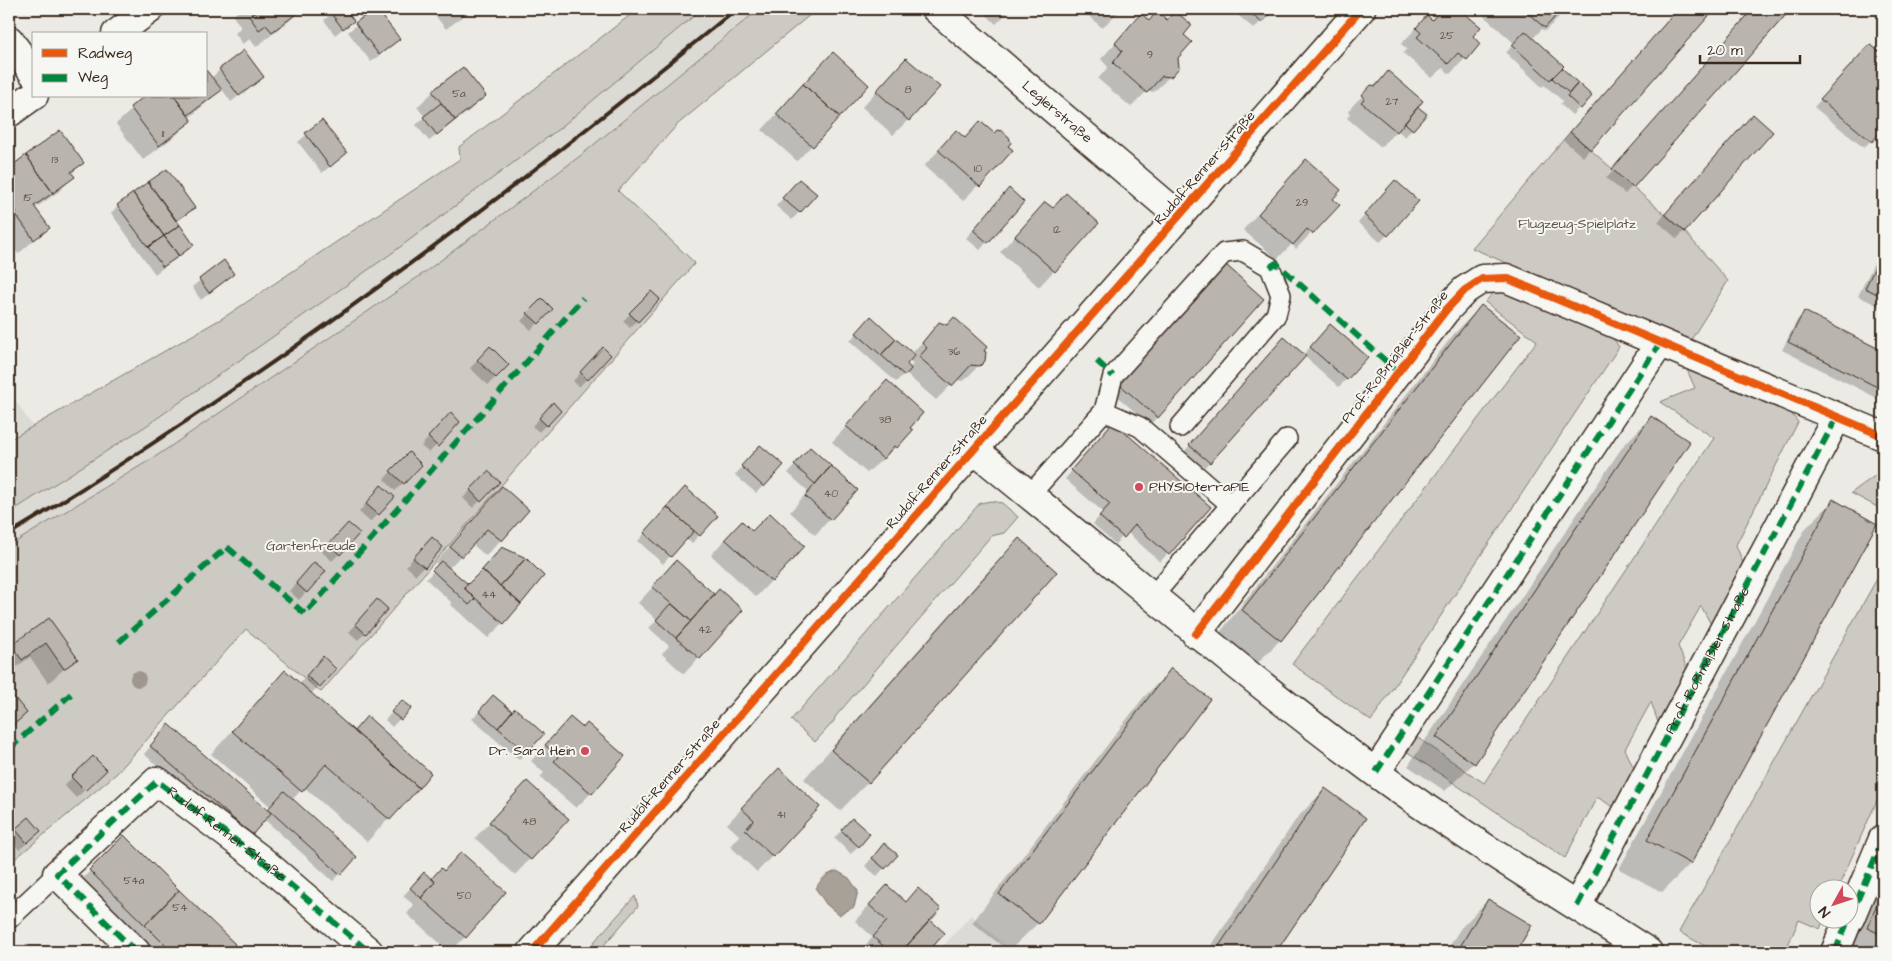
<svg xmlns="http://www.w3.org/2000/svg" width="1892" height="961" font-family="'Architects Daughter',sans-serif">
<rect width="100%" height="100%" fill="#ebeae5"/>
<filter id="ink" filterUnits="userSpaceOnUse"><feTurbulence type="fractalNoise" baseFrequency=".02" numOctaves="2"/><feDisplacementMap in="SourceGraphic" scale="10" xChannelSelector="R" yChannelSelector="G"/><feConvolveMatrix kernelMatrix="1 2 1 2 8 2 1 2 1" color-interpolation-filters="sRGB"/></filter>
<g filter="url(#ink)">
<path fill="#dcdad4" d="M702,9H759L580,156L421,275L158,455L9,546V513L146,426L392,253L560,128Z
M9,391L33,427L9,440Z
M971,915L1012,952H938Z"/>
<path fill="#cdcac4" stroke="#847a71" d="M638,9H702L560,128L392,253L146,426L9,513V440L226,316L460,159L459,147Z
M759,9H817L678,124L618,191L695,263L321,692L246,629L117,773L9,864V546L158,455L421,275L580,156Z
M1570,132L1685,232L1728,281L1689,343L1472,248Z
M1502,283L1609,332L1619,347L1371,721L1292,664L1537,341L1485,302Z
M1684,363L1780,400L1798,422L1736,545L1745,568L1714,630L1701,606L1678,646L1689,674L1661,731L1651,702L1625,749L1637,775L1617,809L1597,797L1565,858L1406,751L1415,736L1484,783L1714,438L1660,402L1695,388Z
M1883,470V510L1851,493Z
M991,501L1002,503L1018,517L1004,533L991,536L835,717L834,721L815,742L791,720L980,503Z
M1883,568V787L1838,888H1820V918L1824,919L1820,929L1799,920L1788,945L1800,952H1716L1679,932Z
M635,896L638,906L598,952H585Z"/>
<path fill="#a8a198" stroke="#7c7167" d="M837,871L849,878L858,891L854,907L839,915L826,904L816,889C820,879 827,874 837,871Z"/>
<path fill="#0003" fill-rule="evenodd" d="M240,9H302L288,22L256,47L250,39L243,44L235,33L241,27L233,16Z
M337,9H343L352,21L335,35L324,20Z
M376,9L399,39L371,62L348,32Z
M430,9H473L446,29Z
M980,9H1011L996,24Z
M1088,9H1121L1102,28L1085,12Z
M1231,9H1272L1254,29Z
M1442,9H1457L1479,28L1471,37L1479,44L1450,74L1443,68L1432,78L1403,53L1407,49L1401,44L1427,17L1431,20Z
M1476,9H1567L1545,31L1542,29L1532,39L1591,96L1572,115L1560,104L1563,101L1544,85L1542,87L1506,53L1514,43Z
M1679,9H1713L1583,157L1563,140Z
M1754,9H1789L1625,194L1606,178Z
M1141,15L1148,22L1182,35L1170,76L1154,92L1147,91L1131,107L1098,79L1108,67L1101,59Z
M1870,45L1883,57V127L1864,148L1814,107Z
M906,59L908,120L893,135L862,107Z
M818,69L868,85L797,161L762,130Z
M220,70L263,77L231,102L222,89L189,118L191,121L175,136L143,160L116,124L147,96H206L211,78Z
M1388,73L1413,111L1425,114L1405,137L1397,130L1381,147L1347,118L1350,114L1348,111L1356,102Z
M433,92L484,96L469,111L429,141L416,125L425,117L417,107Z
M322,122L346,153L322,173L298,142Z
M980,122L1011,150L963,201L924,166L956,132L964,139Z
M1746,123L1684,231L1677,239L1658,222Z
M59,132L82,163L71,174L73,177L58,192L34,209L48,228L18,254L9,240V170Z
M1306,160L1331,199L1338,205L1296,249L1292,244L1277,259L1243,230Z
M792,188L815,194L792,220L776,206Z
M1388,189L1387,235L1380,242L1358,223Z
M1066,195L1097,223L1039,287L1000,252L1045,203L1052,209Z
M1002,198L987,242L980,250L966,238Z
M118,206L193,208L176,222L192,245L155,274L111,213Z
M1883,245V308L1858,296Z
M223,262L233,274L201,300L192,287Z
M1218,273L1263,299L1150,425L1112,392Z
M651,292L658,299L630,328L623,321Z
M542,299L552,309L531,330L521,321Z
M1481,306L1519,335L1280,640L1252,669L1215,639L1453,335Z
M1804,313L1883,353V401L1782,350L1797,320Z
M940,323L979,365L964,381L956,380L936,400L905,373L896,382L850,341L864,325L911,354ZM909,360L913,364L909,368L905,364Z
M1323,333L1367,357L1339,387L1304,356L1202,470L1183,453L1277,346L1303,355Z
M490,348L508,365L488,385L470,368Z
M610,355L579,387L573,381L596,356Z
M887,382L909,428L896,447L867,473L832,442Z
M553,404L559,411L539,432L532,426Z
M1651,417L1474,763L1445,791L1408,766L1623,446Z
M443,422H459L429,453L421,446Z
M1106,431L1209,507L1160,562L1127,532L1115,544L1093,524L1103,512L1065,479Z
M810,449L857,490L815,535L790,512L808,491L788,473Z
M409,453L421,465L395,491L384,479Z
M753,454L763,486L756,493L735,475Z
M488,473L498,482L473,508L463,498Z
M502,488L528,510L486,556L472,544L448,569L468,586L503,623L488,638L450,604L452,603L426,579L439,565L435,563Z
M374,494L393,497L370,522L359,512Z
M678,496L716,516L692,543L686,538L663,564L638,541Z
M1833,501L1875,524L1690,864L1662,892L1619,869L1805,529Z
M341,532L339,554L332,561L322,552Z
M752,532L804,546L756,597L711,555L726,538Z
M1019,540L868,782L840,811L804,779L991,568Z
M424,546L442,547L416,575L406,566Z
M676,562L714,596L741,611L684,674L662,654L669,646L649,628L657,620L638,603Z
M307,571L306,592L299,600L289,591Z
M370,609L365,633L358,640L349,632Z
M49,619L77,658L48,683L30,657L9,673V649Z
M316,666L335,669L311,694L353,732L430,773L367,842L304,787L292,800L340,874L333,881L264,819L244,841L144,754L162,733L267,811L271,807L211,754L286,672L299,684Z
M1171,670L1038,923L1009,951L972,923L1143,698Z
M493,697L511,713L542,734L519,760L472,719Z
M410,708L392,727L385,720L395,709Z
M570,719L591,793L576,808L540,777L544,773L531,761Z
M72,778H98L76,798L64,785Z
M764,785L819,807L757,872L730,846L740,836L727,824Z
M1325,789L1364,818L1275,952H1207L1297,818Z
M512,798L530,859L515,875L475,838Z
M29,819L32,839L19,850L9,837Z
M852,820L868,834L851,854L834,838Z
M124,837L241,952H127L68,893Z
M877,852L896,855L877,876L865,866Z
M461,853L465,937L450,952L407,914L414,905L403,896L417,881L431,879L441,870L443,872Z
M1883,854V952H1841Z
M1488,900L1530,925L1514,952H1446L1460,929Z
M872,902L925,924L943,933L926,952H859L873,937L855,921Z"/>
<path fill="#bab4ae" stroke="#3b2a1e" d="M254,9H303L272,32L266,25L259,30L249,16L256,11Z
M335,9H345L354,21L343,29L330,12Z
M374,9H377L400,39L379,55L355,23Z
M1246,9H1274L1262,23Z
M1442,9H1459L1481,27L1473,36L1480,44L1467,60L1458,53L1448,64L1417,37L1421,33L1416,28L1427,15L1432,20Z
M1523,9H1562L1545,28Z
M1678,9H1715L1591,150L1570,132Z
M1753,9H1791L1633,188L1612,169Z
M1157,11L1167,20L1175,11L1192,25L1184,35L1192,42L1178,58L1179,68L1171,77L1162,76L1147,93L1113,63L1122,51L1115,43L1141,13L1149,21Z
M1525,31L1564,66L1550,80L1512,45Z
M1870,44L1883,55V129L1872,142L1820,99Z
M244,50L264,77L239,96L219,69Z
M833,52L869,85L840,117L803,84Z
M906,58L940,87L909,121L876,91Z
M463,67L486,96L455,120L432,91Z
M1562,68L1578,83L1569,93L1552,78Z
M206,70L222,90L188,115L174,96H206Z
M1388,71L1423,101L1397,132L1361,102L1365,98L1362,95L1371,85L1376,86Z
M1578,83L1592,96L1581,109L1567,96Z
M803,84L840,117L813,147L776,114Z
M145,96H174L192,121L159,146L130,107Z
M441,103L455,120L437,135L423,117Z
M1418,107L1427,114L1413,130L1405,123Z
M1753,114L1773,132L1685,232L1665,214Z
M322,120L347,153L330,167L305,133Z
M980,121L994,133L997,130L1002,131L1009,137L1011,143L1008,146L1013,150L980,187L938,150L956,130L965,138Z
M60,130L84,163L71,172L75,177L53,193L26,155Z
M26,155L53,193L34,206L50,228L34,240L15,213L17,212L9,201V168Z
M1306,159L1341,190L1333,199L1340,205L1313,234L1307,229L1293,245L1258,214Z
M167,169L195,208L176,221L148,182Z
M799,179L817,194L800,213L782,198Z
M1395,180L1419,201L1388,236L1364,215Z
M148,182L180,225L164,236L133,193Z
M1009,188L1024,202L988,243L973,230Z
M133,193L164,236L148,247L117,205Z
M1066,193L1099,223L1055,272L1015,236L1045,202L1053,208Z
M180,225L194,245L179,256L164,236Z
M164,236L179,256L163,267L148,247Z
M1883,251V297L1865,288Z
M224,260L234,274L209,293L199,279Z
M1225,264L1264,299L1158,418L1119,384Z
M651,291L660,299L638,322L629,313Z
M542,298L553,309L539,324L527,313Z
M1481,305L1521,335L1281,641L1242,610Z
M1804,311L1883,351V390L1788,342Z
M871,316L896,339L881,355L856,333Z
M954,317L987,347L984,351L986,352L985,361L980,366L971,365L952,386L919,357L927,348L922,343L939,322L947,325Z
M1330,324L1368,357L1347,380L1310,347Z
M1284,337L1306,356L1210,463L1189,445Z
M896,339L915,355L907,364L911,369L905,376L881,355Z
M490,346L509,365L496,378L477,360Z
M603,347L611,355L588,380L580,372Z
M887,380L923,413L910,428L913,430L897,448L894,446L883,459L846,426Z
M553,402L561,411L547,426L539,418Z
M451,412L460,422L438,447L428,437Z
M1651,416L1690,442L1475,764L1436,737Z
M1113,422L1211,507L1169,555L1135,525L1124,538L1099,516L1110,504L1071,470Z
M760,445L784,465L764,487L741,466Z
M810,447L831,466L815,484L794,465Z
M409,452L422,465L404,484L390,471Z
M831,466L858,490L831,520L805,496Z
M488,471L500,482L481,502L470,490Z
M381,485L395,497L379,515L366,504Z
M502,486L529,510L502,541L487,529L462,557L450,547Z
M685,487L718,516L700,536L667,507Z
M1833,499L1877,524L1691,864L1647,840Z
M667,507L694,531L671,557L644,533Z
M770,513L805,546L772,582L725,539L742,521L752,531Z
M348,523L360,533L340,555L329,544Z
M432,537L443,547L425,568L413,558Z
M1019,538L1057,572L869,783L831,750Z
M502,547L526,558L500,586L482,570Z
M526,558L544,576L521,604L500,586Z
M676,560L714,594L691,621L652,587Z
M441,561L468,584L464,588L475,599L469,605L432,570Z
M314,562L326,571L307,593L296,583Z
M482,570L521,604L504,624L464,588Z
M719,589L743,610L700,659L676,638Z
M377,599L388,609L366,634L355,624Z
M671,603L691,621L676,638L656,620Z
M49,618L78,659L64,669L46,643L22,660L11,645Z
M323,656L336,669L320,687L306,676Z
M1171,668L1210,699L1039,924L999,894Z
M285,670L419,788L390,820L326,764L302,792L232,731Z
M9,691L27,713L9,729Z
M493,695L512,711L498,728L479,711Z
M402,700L412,708L401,720L391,712Z
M515,708L544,734L527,753L498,728Z
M367,716L431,773L419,788L354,731Z
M570,717L583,728L587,723L625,756L592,794L554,761L558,757L545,745Z
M169,724L271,813L252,835L150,746Z
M93,756L107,770L85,791L71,777Z
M779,768L820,807L773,857L745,830L754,820L741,808Z
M527,781L569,819L531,860L489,822Z
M1325,788L1366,818L1339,859L1276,952H1215Z
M284,791L357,857L341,875L268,809Z
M29,817L41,831L27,843L15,829Z
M852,818L870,834L859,847L841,830Z
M124,835L179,890L145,925L89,870Z
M884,843L898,855L885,869L872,858Z
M461,852L506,892L466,938L421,898L435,882L432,878L441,868L444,871Z
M424,872L435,882L421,898L410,888Z
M887,885L906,902L918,888L941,909L901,952H890L873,937L887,921L869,905Z
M1883,889V935L1867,928Z
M179,890L235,944L227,952H172L145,925Z
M1488,899L1532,925L1516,952H1457Z
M930,920L945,933L928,952H901Z"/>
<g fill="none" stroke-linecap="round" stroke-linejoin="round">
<g stroke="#3b2a1e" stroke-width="22">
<path id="lane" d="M1104,411L1140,427L1231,505
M1029,496L1104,411L1113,376L1224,253L1243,251L1270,267L1281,295L1276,315L1180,427
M1152,597L1287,439
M9,919L57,874"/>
</g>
<g stroke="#3b2a1e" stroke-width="31">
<g id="street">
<path id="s1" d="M936,9L1179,216"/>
<path d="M116,34L150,9"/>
<path d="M9,40L34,74"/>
<path d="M9,113L34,95"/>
<path d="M973,449C1107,557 1237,670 1376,773C1464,837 1557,893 1648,952"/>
<path d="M1196,634L1446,310L1465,290L1482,279L1506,278L1883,436"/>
<path d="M1376,772L1660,343"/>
<path id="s2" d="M1577,906L1837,417"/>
<path d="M1850,918L1883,839"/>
<path d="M136,952L57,874L157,781L259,858L369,952"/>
<path d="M532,952L1361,9"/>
<path d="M1835,952L1849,918"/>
</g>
</g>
<use href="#lane" stroke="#f6f6f2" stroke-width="19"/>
<use href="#street" stroke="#f6f6f2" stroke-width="28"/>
<path stroke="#3b2a1e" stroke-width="4" d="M9,534C264,380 505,198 736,9"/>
<g stroke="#00873e" stroke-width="6" stroke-dasharray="12 6" stroke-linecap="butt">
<path d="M1270,267L1276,263L1398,372"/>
<path d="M1097,361L1113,376"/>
<path d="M119,642L227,547L305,614L583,298"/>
<path d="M9,749L71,694"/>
<path d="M1376,772L1660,343"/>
<path d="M1577,906L1837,417"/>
<path d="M1850,918L1883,839"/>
<path id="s3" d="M136,952L57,874L157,781L259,858L369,952"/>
<path d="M1835,952L1849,918"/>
</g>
<g stroke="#f6f6f2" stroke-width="11">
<path id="cycleway" d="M1196,634L1446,310L1465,290L1482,279L1506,278L1883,436
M532,952L1361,9"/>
</g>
<use href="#cycleway" stroke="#e8590c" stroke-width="8"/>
</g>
<circle fill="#9f968f" cx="138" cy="679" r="8"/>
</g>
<g fill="#d1495b" stroke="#f6f6f2" stroke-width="2">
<circle cx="1139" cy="487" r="5"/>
<circle cx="585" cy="751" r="5"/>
</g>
<g text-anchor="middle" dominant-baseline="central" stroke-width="4" stroke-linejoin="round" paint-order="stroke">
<g font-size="11" fill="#5b4c42">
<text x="1447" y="35">25</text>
<text x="1150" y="54">9</text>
<text x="908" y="89">8</text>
<text x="459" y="93">5a</text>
<text x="1392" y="101">27</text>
<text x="163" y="133">11</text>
<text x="55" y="159">13</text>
<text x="978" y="168">10</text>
<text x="28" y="197">15</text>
<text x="1302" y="202">29</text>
<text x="1057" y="229">12</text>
<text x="954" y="351">36</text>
<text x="885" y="419">38</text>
<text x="831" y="493">40</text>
<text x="489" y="594">44</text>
<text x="705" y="629">42</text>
<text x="781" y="814">41</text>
<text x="529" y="821">48</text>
<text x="134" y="880">54a</text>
<text x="464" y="895">50</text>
<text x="180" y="907">54</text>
</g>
<g font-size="14" fill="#3b2a1e" stroke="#f6f6f2">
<text stroke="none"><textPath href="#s1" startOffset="159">Leglerstraße</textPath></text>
<text transform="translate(1205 168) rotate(-49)">Rudolf-Renner-Straße</text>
<text transform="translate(1395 357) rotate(-52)">Prof.-Roßmäßler-Straße</text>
<text transform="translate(937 472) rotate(-49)">Rudolf-Renner-Straße</text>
<text stroke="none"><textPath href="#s2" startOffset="278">Prof.-Roßmäßler-Straße</textPath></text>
<text transform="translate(670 776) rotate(-49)">Rudolf-Renner-Straße</text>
<text stroke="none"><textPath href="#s3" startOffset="335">Rudolf-Renner-Straße</textPath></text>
</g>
<g font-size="14" fill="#605248" stroke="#f6f6f2">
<text x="1577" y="224">Flugzeug-Spielplatz</text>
<text x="311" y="546">Gartenfreude</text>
</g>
<g font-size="14" fill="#3b2a1e" stroke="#f6f6f2" text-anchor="start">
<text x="1149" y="487">PHYSIOterraPIE</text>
<text x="575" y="751" text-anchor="end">Dr. Sara Hein</text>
</g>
</g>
<rect width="1892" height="961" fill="none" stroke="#f6f6f2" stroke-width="30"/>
<rect x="15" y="15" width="1862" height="931" fill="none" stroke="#3b2a1e" stroke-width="2" filter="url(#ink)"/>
<rect x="32" y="32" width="175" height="65" fill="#f6f6f2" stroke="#aba49d"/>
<rect x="42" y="49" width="25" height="8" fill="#e8590c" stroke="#aba49d"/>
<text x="78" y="58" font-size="15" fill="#3b2a1e">Radweg</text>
<rect x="42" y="74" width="25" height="8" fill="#00873e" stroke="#aba49d"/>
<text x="78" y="82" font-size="15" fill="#3b2a1e">Weg</text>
<g transform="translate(1834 904) rotate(230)"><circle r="24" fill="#f6f6f2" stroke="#aba49d"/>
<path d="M0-4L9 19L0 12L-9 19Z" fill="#d1495b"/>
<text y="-8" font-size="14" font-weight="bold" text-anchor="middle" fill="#3b2a1e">N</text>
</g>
<path d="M1700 55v8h100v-8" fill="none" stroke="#3b2a1e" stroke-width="2.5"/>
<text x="1707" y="55" font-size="15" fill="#3b2a1e" stroke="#f6f6f2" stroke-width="4" paint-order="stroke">20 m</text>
</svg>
